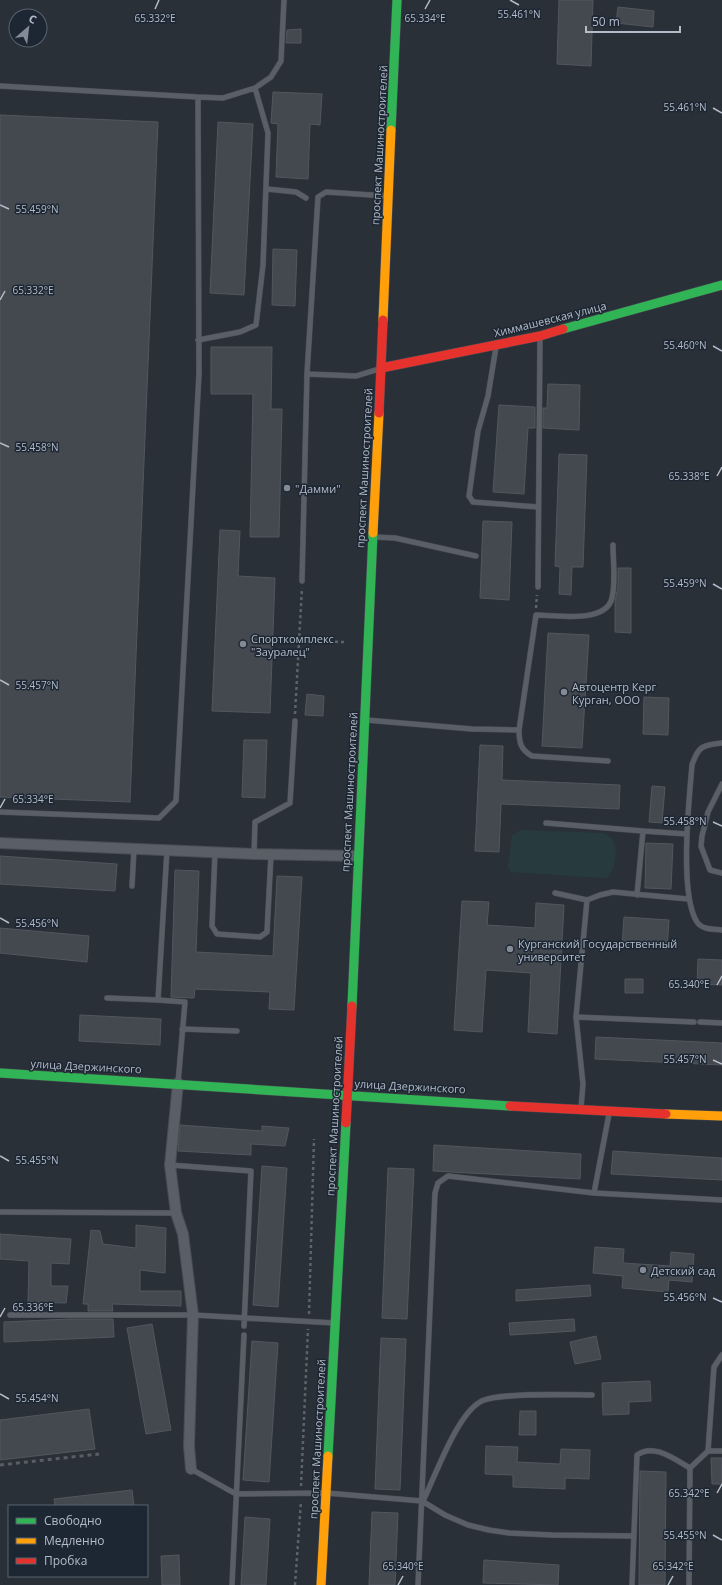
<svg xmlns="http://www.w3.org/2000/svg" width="722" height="1585" font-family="'Open Sans',sans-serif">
<rect width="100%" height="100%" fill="#2a3038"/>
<path fill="#273a3e" d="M521,830L603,833C607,835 611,837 613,841C619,851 615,871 607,878H603L511,872L508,867L512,835Z"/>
<path fill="#444950" stroke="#52575f" d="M559,0H593L591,66L557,64Z
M618,7L654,11L653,27L616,23Z
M301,29V43H286L287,30Z
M273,92L322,94L320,125L310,124L308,179L276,177L278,124L271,123Z
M0,115L158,122L130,802L0,797Z
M218,122L253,124L244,295L210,293Z
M273,249L297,250L295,306L272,305Z
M211,347H272L271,409H282L279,537H250L253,394H211Z
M548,384L580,385L579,430L543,428V408H547Z
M499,405L535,407V428H528L524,494L493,492Z
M559,454L587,455L583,567H572L571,595L559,594L560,567L555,566Z
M483,521L512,522L509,600L480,598Z
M220,530L240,531L238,576L275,578L270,713L212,711Z
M618,568H631V633L615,632V602L618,586Z
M548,633L589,635L582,748L542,746Z
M307,694L324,696L323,716L305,715Z
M644,697L669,698L668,735L643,734Z
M244,740H267L265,798L242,797Z
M480,745L503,746L502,780L620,785L619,809L501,804L499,852L475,851Z
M652,786L665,787L662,823L649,822Z
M646,843L673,844L671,889L645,888Z
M0,856L117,864L115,891L0,884Z
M175,870L199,871L196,952L273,956L277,876L302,877L294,1010L269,1009L270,992L195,989L194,998L171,997Z
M462,901L489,902L487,925L535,928L536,903L564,905L557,1034L528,1032L531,973L486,970L482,1032L454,1030Z
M624,917L669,920L667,949L622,946Z
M0,928L89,936L87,962L0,953Z
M698,959L722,960V985L697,984Z
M625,979H643V993H625Z
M80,1015L161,1019L160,1045L79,1041Z
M596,1037L722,1043V1065L595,1059Z
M180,1125L262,1131V1126L289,1128L285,1146L251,1144V1155L178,1151Z
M434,1145L581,1154L580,1179L433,1171Z
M613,1151L722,1158V1180L611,1174Z
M262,1166L287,1168L278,1307L253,1305Z
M388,1168L414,1169L407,1319L382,1318Z
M136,1225L166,1228L165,1273L140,1270V1291H181V1306L112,1304L113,1311H88V1304H83L91,1230L100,1231L103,1244L136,1248Z
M0,1234L71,1239L69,1264L51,1263V1286H68L66,1303L28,1302L29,1261L0,1259Z
M595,1247L624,1249L623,1263L670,1266L671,1252L694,1254L692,1282L669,1280L668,1292L622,1288L623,1276L593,1273Z
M590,1285L591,1296L516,1301V1290Z
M69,1319H113L114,1337L4,1342V1322Z
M574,1319L575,1331L510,1335L509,1323Z
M152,1324L171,1430L146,1434L127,1328Z
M596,1336L601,1359L575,1364L570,1342Z
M381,1338L406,1339L400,1490L375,1489Z
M252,1341L278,1343L269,1482L243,1480Z
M650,1381L651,1401L629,1402V1414L603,1415L602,1383Z
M89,1409L95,1449L0,1460V1420Z
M520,1411H536V1435H519Z
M486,1446L518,1447L517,1462L560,1464L561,1449L590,1450L589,1479L565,1478V1489L513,1487V1475L485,1474Z
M711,1458H722V1484H712Z
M640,1471L666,1472L665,1585H639Z
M132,1490L134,1506H55L54,1499Z
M372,1512L398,1513L395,1585H369Z
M245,1517L270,1519L266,1585H241Z
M179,1555L180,1585H162L161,1556Z
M484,1560L559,1565L558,1585L483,1583Z"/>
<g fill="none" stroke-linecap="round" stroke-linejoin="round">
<g stroke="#484c53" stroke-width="6">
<path id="lane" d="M0,86L198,97L199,374L176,801L159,818L0,812
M198,97L223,98L255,88L271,77L281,61L284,0
M267,189L296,192L306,198
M198,340L240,332L256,325L263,265L268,133L255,88
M496,347L488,396L478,431L469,496L473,502L538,507
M307,374L356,376L379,369
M374,537L395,538L476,556
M302,581L307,374L318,197L326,192L387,196
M538,587L540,337
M366,720L472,729L519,730
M722,743C703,745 698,746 692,765C689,801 679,894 697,922C702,930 714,929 722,930
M608,761L532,756C521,750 519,743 519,730L536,615C556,615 606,624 612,598C616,582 613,562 613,545
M722,784L708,812L702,836L701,846L710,870L722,873
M546,823L643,831
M215,852L212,926L217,934L260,937L267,932L271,855
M254,854L255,822L290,803L295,721
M132,886L134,849
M555,893L587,900L600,895L613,892L688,899
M637,895L643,831L687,834
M107,998L158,1000L167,850
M158,1000L185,1002L178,1083
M576,1017L587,900
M700,1022L722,1023
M182,1029L237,1031
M581,1108L583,1084L576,1017L694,1022
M170,1165L251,1171L244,1326
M594,1193L609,1114
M0,1212L176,1213
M10,1315H193L335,1323
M708,1451H722
M191,1469L236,1494L326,1493L422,1501L445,1515L468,1525L489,1530L509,1533L552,1535L634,1536
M424,1499C436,1474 457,1415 480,1402C495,1392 570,1395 592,1395
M232,1585L244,1335
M418,1585L435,1193L438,1183L448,1176L594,1193L722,1200
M632,1585L637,1455C654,1443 674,1459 690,1468
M689,1585L690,1468L708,1451L714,1367L722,1355"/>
</g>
<g stroke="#484c53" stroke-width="12">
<path id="street" d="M0,843L254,854L358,856
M178,1083L170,1165L176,1213L183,1234L193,1315L189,1446L191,1469"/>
</g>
<g stroke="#484c53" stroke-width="10">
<path id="fast" d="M391,130L397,0
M563,329L722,285
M352,1006L373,533
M0,1073L510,1106
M328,1456L346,1123"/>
</g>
<g stroke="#484c53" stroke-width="10">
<path id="slow" d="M383,320L391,130
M373,533L379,413
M666,1114L722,1116
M321,1585L328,1456"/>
</g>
<g stroke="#484c53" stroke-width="10">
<path id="jam" d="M381,368L540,336L563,329
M379,413L383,320
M510,1106L666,1114
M346,1123L352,1006"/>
</g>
<path stroke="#5d636a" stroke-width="2.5" stroke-dasharray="3 3" stroke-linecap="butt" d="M536,608L537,595
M299,641L344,642
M295,714L302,588
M309,1314L314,1139
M301,1486L308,1329
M295,1585L301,1501"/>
<use href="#lane" stroke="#5a5e66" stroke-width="5"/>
<use href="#street" stroke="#5a5e66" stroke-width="10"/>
<use href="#fast" stroke="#30b455" stroke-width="9"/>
<use href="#slow" stroke="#ff9f0a" stroke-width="9"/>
<use href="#jam" stroke="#e5322d" stroke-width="9"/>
<path stroke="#595d64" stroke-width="3" stroke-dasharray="4 4" stroke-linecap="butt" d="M0,1465L99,1454"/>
</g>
<path fill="none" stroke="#b4bcc9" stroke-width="1.5" d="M510,0L519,5M155,9L159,0M425,9L430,0M713,108L722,113M0,205L9,209M0,300L5,291M713,346L722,351M0,443L9,447M717,476L722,467M713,584L722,589M0,680L9,685M0,808L5,799M713,822L722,826M0,918L9,923M717,985L722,976M713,1060L722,1064M0,1156L9,1161M713,1298L722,1302M0,1317L5,1308M0,1394L9,1399M717,1493L722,1484M713,1535L722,1540M398,1585L403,1576M668,1585L673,1576"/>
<g fill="#848b96" stroke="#1d2633" stroke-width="1.5">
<circle cx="287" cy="488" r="4"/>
<circle cx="243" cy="644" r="4"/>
<circle cx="564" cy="692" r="4"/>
<circle cx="510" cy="949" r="4"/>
<circle cx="643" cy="1270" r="4"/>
</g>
<g text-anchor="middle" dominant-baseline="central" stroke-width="3" stroke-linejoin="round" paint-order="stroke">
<g font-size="11" fill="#b4bcc9" stroke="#1d2633">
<text transform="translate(379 145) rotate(-87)">проспект Машиностроителей</text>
<text transform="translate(550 319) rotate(-14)">Химмашевская улица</text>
<text transform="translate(364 468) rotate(-87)">проспект Машиностроителей</text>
<text transform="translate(349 792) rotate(-87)">проспект Машиностроителей</text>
<text transform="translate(86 1066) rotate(3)">улица Дзержинского</text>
<text transform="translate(410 1086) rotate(3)">улица Дзержинского</text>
<text transform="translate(334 1116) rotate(-87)">проспект Машиностроителей</text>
<text transform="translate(317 1439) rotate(-87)">проспект Машиностроителей</text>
</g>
<g font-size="11" fill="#b4bcc9" stroke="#1d2633" text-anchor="start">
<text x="295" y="488">"Дамми"</text>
<text x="251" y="638">Спорткомплекс<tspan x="251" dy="13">"Зауралец"</tspan></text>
<text x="572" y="686">Автоцентр Керг<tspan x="572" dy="13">Курган, ООО</tspan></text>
<text x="518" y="943">Курганский Государственный<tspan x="518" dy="13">университет</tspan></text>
<text x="651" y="1270">Детский сад</text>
</g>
</g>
<g font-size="10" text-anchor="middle" fill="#b4bcc9" stroke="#1d2633" stroke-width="3" stroke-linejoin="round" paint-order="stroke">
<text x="519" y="18">55.461°N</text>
<text x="155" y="22">65.332°E</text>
<text x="425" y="22">65.334°E</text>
<text x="685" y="111">55.461°N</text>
<text x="37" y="213">55.459°N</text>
<text x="33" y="294">65.332°E</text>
<text x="685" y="349">55.460°N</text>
<text x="37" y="451">55.458°N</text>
<text x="689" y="480">65.338°E</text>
<text x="685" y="587">55.459°N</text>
<text x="37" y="689">55.457°N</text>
<text x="33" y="803">65.334°E</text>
<text x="685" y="825">55.458°N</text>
<text x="37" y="927">55.456°N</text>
<text x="689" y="988">65.340°E</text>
<text x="685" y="1063">55.457°N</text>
<text x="37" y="1164">55.455°N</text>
<text x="685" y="1301">55.456°N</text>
<text x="33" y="1311">65.336°E</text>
<text x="37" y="1402">55.454°N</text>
<text x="689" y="1497">65.342°E</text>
<text x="685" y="1539">55.455°N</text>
<text x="403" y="1570">65.340°E</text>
<text x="673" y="1570">65.342°E</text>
</g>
<rect x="8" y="1505" width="140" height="72" fill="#1d2633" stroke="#59626f"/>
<rect x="16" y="1518" width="20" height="6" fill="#30b455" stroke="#59626f"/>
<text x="44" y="1525" font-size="12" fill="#b4bcc9">Свободно</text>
<rect x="16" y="1538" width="20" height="6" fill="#ff9f0a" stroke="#59626f"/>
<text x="44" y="1545" font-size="12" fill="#b4bcc9">Медленно</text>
<rect x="16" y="1558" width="20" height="6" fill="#e5322d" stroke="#59626f"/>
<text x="44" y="1565" font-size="12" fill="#b4bcc9">Пробка</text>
<g transform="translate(28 28) rotate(28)"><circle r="19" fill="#1d2633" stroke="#59626f"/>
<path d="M0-3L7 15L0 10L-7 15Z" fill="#848b96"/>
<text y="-6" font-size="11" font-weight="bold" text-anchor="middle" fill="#b4bcc9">С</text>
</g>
<path d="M586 26v6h94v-6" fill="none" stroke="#b4bcc9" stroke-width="2"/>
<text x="592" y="26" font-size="12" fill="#b4bcc9" stroke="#1d2633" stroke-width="3" paint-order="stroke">50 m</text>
</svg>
